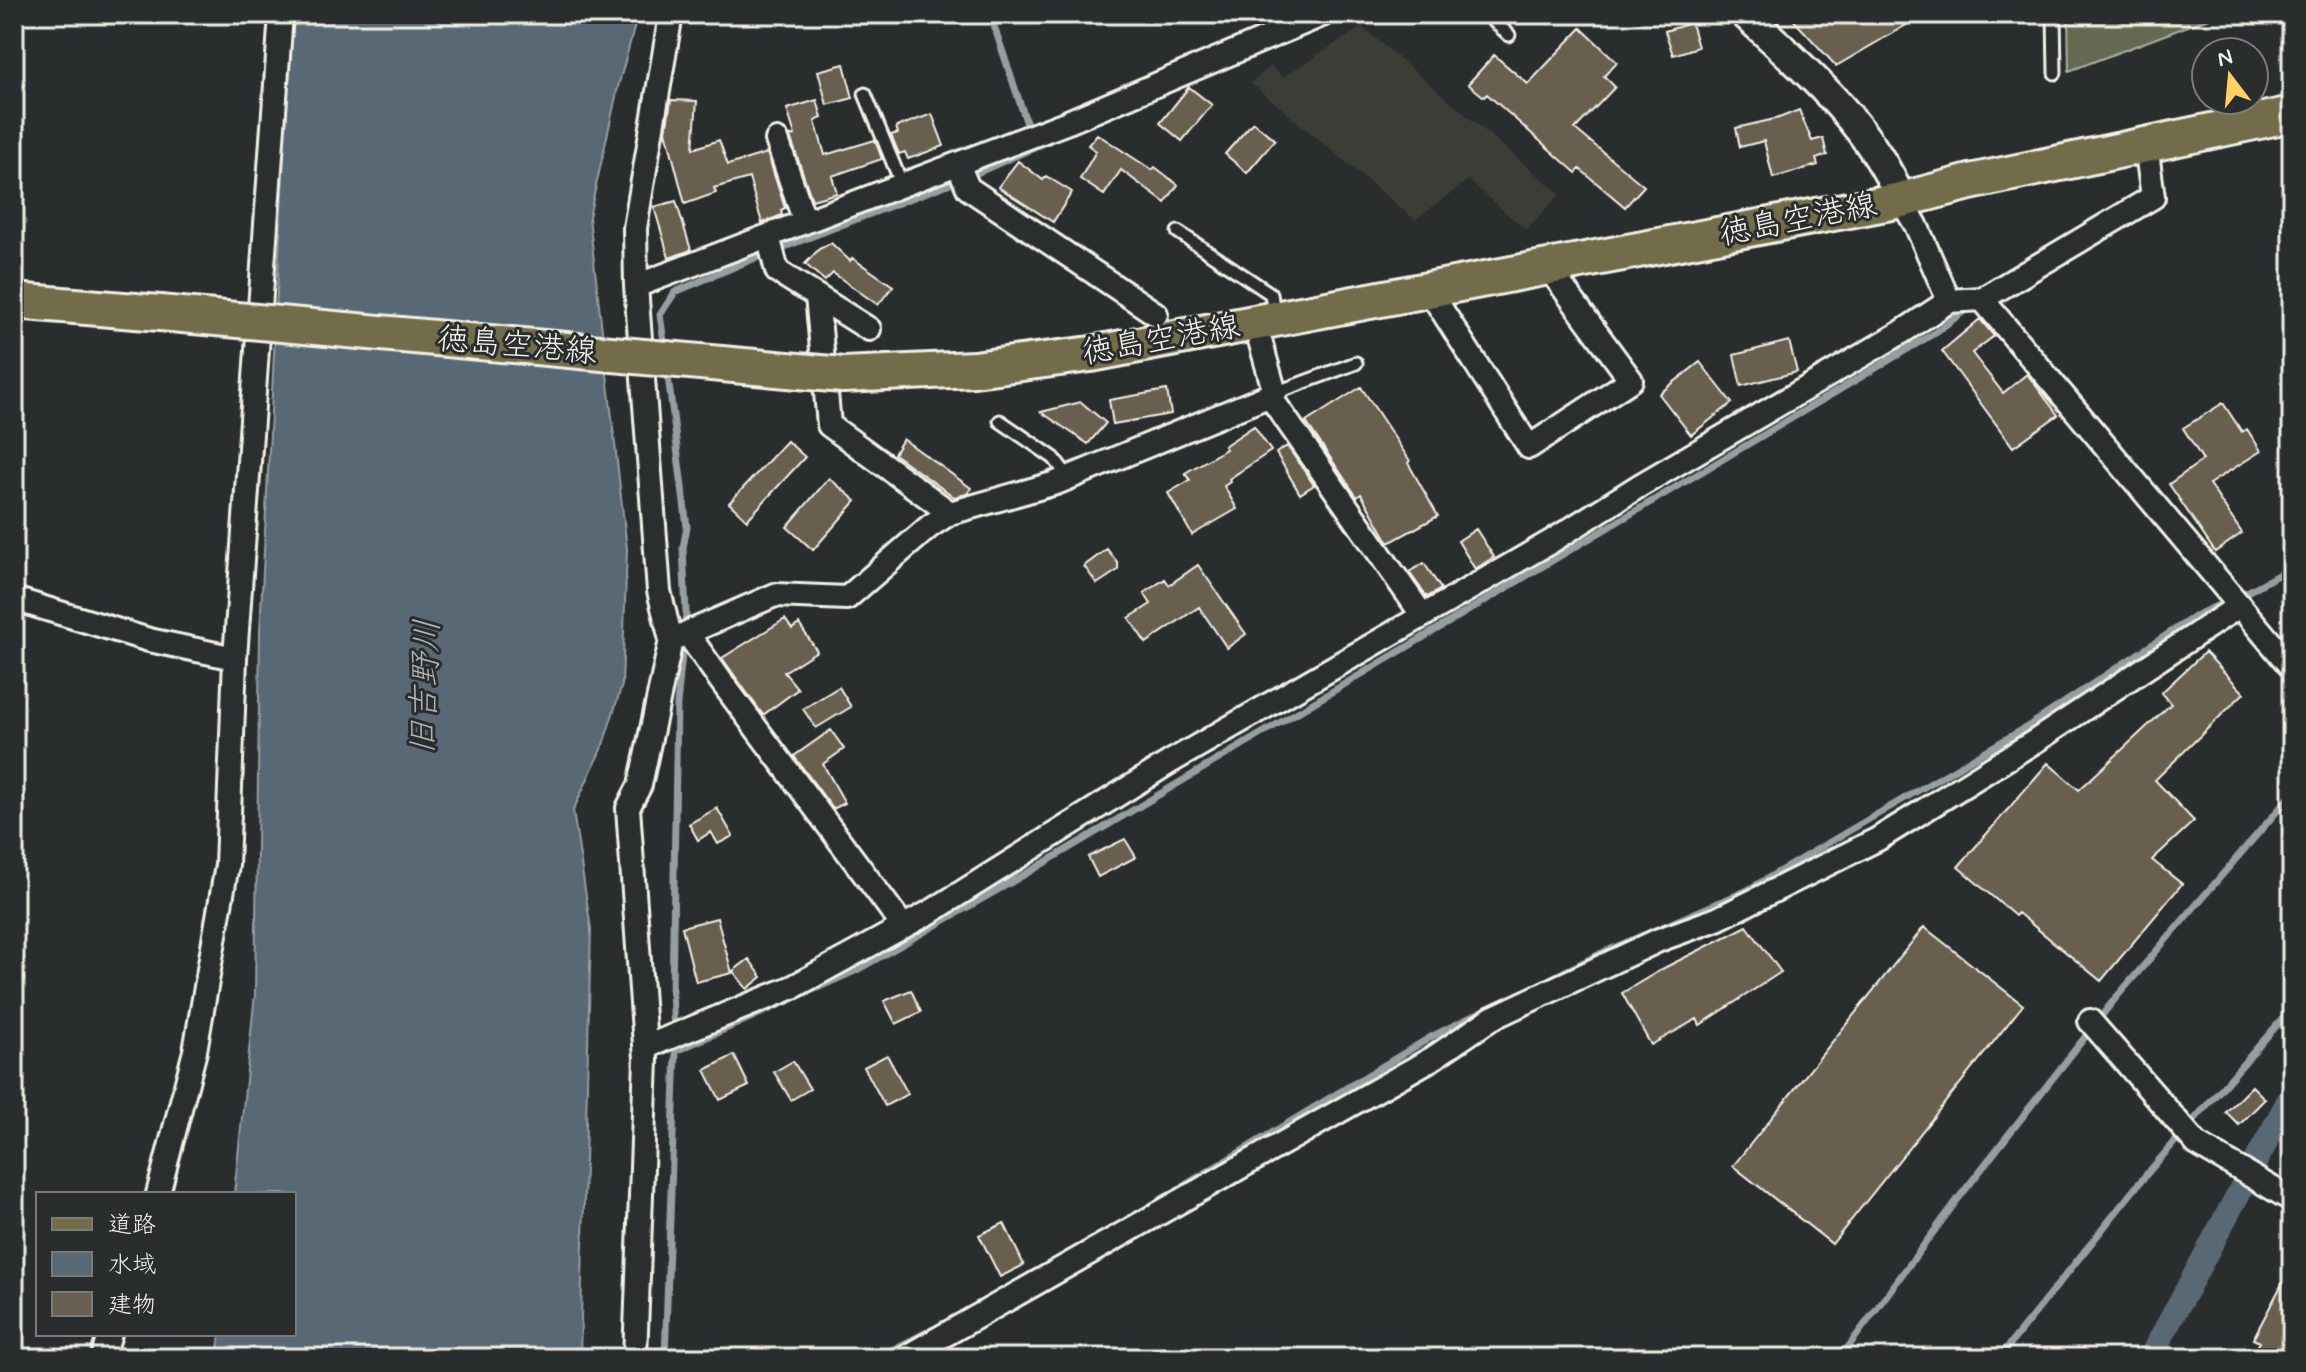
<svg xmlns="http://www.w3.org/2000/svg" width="2306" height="1372" font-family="Mynerve,'Klee One',sans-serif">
<rect width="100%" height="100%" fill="#2a2d2e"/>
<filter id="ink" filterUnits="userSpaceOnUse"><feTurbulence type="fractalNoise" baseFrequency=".0125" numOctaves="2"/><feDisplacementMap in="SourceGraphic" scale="16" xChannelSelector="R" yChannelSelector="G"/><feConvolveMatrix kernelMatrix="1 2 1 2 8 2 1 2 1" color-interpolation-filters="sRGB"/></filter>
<g filter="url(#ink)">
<path fill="#3d3c38" d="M1362,27L1560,194L1526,230L1468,180L1415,220L1251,83L1271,66L1283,77Z"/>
<path fill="#636b51" stroke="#acae9c" stroke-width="2" d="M2068,14H2220L2069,71Z"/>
<path fill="#586774" stroke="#969ea2" stroke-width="2" d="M291,14H638L619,83L589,217L627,549L622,685L603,745L573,811L591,929L580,1358H217L220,1334H294V1194H234L255,994L260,631Z"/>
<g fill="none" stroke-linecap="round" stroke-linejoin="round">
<path stroke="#969ea2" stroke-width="7" d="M990,14L1030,133
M1328,21L1345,14
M665,348L660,315L675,292L748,261L979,172L1049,141
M667,368L687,527L683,548L686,613L677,705L672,992L674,1030
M1037,478L1078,462
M1536,986L1602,953L1746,891L2032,724L2197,615L2249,591L2292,567
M1147,1208L1431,1037L1485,1010
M665,1358L676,1051L857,970L1029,872L1933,334L1970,307
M876,1358L931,1330
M1840,1358L1958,1199L2114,1000L2292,794
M1999,1358L2145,1176L2292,1008"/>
<path stroke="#586774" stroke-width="24" d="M2150,1358L2292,1094"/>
</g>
<path fill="#685f50" stroke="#f4f1e8" stroke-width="2" d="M1788,14H1925L1836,66Z
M1691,23L1698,47L1673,55L1665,31Z
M1581,28L1617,62L1604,76L1615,87L1575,129L1644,186L1625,207L1580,169L1576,173L1487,94L1484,97L1468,84L1494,55L1528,84Z
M844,64L853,98L827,105L818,71Z
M1189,87L1212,105L1182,141L1160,123Z
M671,100L697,101L693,149L719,140L728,165L767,153L785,208L781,210L782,215L762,223L749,178L714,188L716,193L685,204L666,131Z
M817,100L822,118L815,121L825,155L875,140L882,159L832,176L837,193L812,200L790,136L795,135L787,109Z
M1799,110L1812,141L1823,138L1827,155L1816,159L1818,165L1773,178L1764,141L1740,147L1736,128L1779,118Z
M932,114L944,146L908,159L905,152L899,154L891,135L898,133L896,127Z
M1253,122L1275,140L1247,173L1225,154Z
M1097,134L1152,170L1155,167L1178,185L1165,203L1121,170L1104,195L1080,179L1096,151L1088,145Z
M1018,161L1043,180L1046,176L1072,192L1053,222L998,187Z
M676,201L691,250L669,258L654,207Z
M831,243L850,261L852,258L893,286L878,305L833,273L825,281L805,264L819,249Z
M1980,319L1994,336L1972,353L2003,393L2027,374L2058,415L2013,447L1942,351Z
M1789,341L1797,372L1741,386L1734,355Z
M1700,362L1732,403L1691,435L1659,394Z
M1361,387L1410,461L1408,463L1438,516L1389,543L1361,494L1357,497L1306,422Z
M1167,390L1171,414L1113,424L1109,400Z
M1081,402L1106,423L1088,444L1041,412Z
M2223,403L2242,432L2247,429L2261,451L2209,484L2242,533L2215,552L2169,484L2203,460L2183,428Z
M1254,426L1271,451L1229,479L1230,482L1224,486L1237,509L1192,535L1168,493L1190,480L1185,473L1226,449L1224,446Z
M903,439L971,488L967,494L954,497L894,454Z
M787,441L805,457L747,520L729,503Z
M1287,446L1314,485L1300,494L1276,453Z
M829,478L856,501L813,550L787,527Z
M1476,529L1494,557L1475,569L1458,541Z
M1107,549L1118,563V570L1097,584L1084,566Z
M1424,563L1441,589L1427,597L1409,572Z
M1198,565L1246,634L1227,648L1199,607L1146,643L1129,618L1151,604L1144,593L1165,579L1169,585Z
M785,619L792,629L799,624L817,651L784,672L798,689L763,715L722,658Z
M2205,652L2244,693L2155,780L2194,821L2152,860L2182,884L2101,981L2018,913L2015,916L1958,867L2048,763L2079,790L2171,704L2161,693Z
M839,687L851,707L816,728L803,709Z
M831,730L844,749L823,764L845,803L833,809L794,756Z
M717,808L733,836L718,844L711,832L698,840L689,824Z
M1125,839L1136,857L1098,877L1088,857Z
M717,918L732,973L696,982L682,927Z
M1747,926L1781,972L1700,1025L1697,1019L1651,1045L1622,993L1666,967Z
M1924,927L2023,1005L1832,1244L1733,1166Z
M749,959L762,977L747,989L733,971Z
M911,990L921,1012L896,1024L884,1001Z
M734,1055L749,1086L720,1100L705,1070Z
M887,1055L908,1094L885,1106L864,1067Z
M793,1061L810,1089L791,1100L774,1072Z
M2252,1086L2265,1099L2239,1125L2226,1112Z
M1004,1223L1024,1265L1000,1277L979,1235Z
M2292,1265V1349L2287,1358H2251L2260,1342L2253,1339Z"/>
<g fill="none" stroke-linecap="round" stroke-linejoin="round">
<g stroke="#f4f1e8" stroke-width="17">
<path id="service" d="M1486,14L1509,35
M2054,14L2055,73
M865,94L902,185
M1178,232L1271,294L1274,313
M1275,393L1356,363
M1000,421L1054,458L1069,478"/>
</g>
<g stroke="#f4f1e8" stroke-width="28">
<path id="minor" d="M777,140L805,222
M958,164L968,188L1156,314
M1901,200L1916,225L1949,301
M768,236L777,271L869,329
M636,286L1068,122L1324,14
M1429,290L1529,447L1631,380L1548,267
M817,296L829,425L950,513
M1982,299L2153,197L2146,145
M1269,395L1423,616
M14,599L149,640L235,658
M693,630L692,640L721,681L903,926
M671,640L775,595L847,598L930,526L950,513L1056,483L1275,393L1255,323
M2090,1021L2197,1144L2292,1200
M646,1047L793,987L932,911L1170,762L1552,541L1639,486L1902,332L1949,301L1982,299L2292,668
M158,1194L195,1051L227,865L235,658L281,14
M102,1358L110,1334
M635,1358L646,1059L628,808L640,785L671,640L659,591L636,286L635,228L671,14
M904,1358L1433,1058L1492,1018L1659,940L1717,919L1878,839L2037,740L2239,606"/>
</g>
<g stroke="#f4f1e8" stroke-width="34">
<path id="tertiary" d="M1745,14C1804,69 1870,124 1901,200"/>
</g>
<g stroke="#f4f1e8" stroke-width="40">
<path id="primary" d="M14,301L160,313
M843,375L974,369L1091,354L1901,200L1970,182L2292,114"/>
</g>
<use href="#service" stroke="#2a2d2e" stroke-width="11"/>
<use href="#minor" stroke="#2a2d2e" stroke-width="22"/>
<use href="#tertiary" stroke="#2a2d2e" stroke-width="28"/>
<use href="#primary" stroke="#726c4b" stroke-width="34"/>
<g stroke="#f4f1e8" stroke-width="40" stroke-linecap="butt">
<path id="primary-bridge" d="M160,313L843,375"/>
</g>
<use href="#primary-bridge" stroke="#726c4b" stroke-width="34"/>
</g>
</g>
<g text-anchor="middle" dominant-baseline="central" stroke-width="6" stroke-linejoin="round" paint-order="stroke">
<g font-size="32" fill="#f4f1e8" stroke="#2a2d2e">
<text transform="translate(1798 220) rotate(-11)">徳島空港線</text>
<text transform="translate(1161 340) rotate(-10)">徳島空港線</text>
<text transform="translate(517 346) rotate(5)">徳島空港線</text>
</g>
<g font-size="34" font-style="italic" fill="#aeb3b4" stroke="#2a2d2e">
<text transform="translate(426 687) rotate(-88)">旧吉野川</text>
</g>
</g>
<rect width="2306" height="1372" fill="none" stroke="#2a2d2e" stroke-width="48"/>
<rect x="24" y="24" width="2258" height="1324" fill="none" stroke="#f4f1e8" stroke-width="3" filter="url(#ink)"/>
<rect x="36" y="1192" width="260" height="144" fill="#2a2d2e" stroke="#7b7b78" stroke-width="2"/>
<rect x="52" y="1218" width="40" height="12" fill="#726c4b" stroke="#7b7b78" stroke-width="2"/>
<text x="108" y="1232" font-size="24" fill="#f4f1e8">道路</text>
<rect x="52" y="1252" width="40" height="24" fill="#586774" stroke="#7b7b78" stroke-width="2"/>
<text x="108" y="1272" font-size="24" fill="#f4f1e8">水域</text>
<rect x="52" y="1292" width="40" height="24" fill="#685f50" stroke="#7b7b78" stroke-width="2"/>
<text x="108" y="1312" font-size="24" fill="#f4f1e8">建物</text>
<g transform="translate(2230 76) rotate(344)"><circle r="38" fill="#2a2d2e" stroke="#7b7b78" stroke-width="2"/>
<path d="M0-6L14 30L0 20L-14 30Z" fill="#ffd166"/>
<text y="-12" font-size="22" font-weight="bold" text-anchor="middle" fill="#f4f1e8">N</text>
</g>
</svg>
